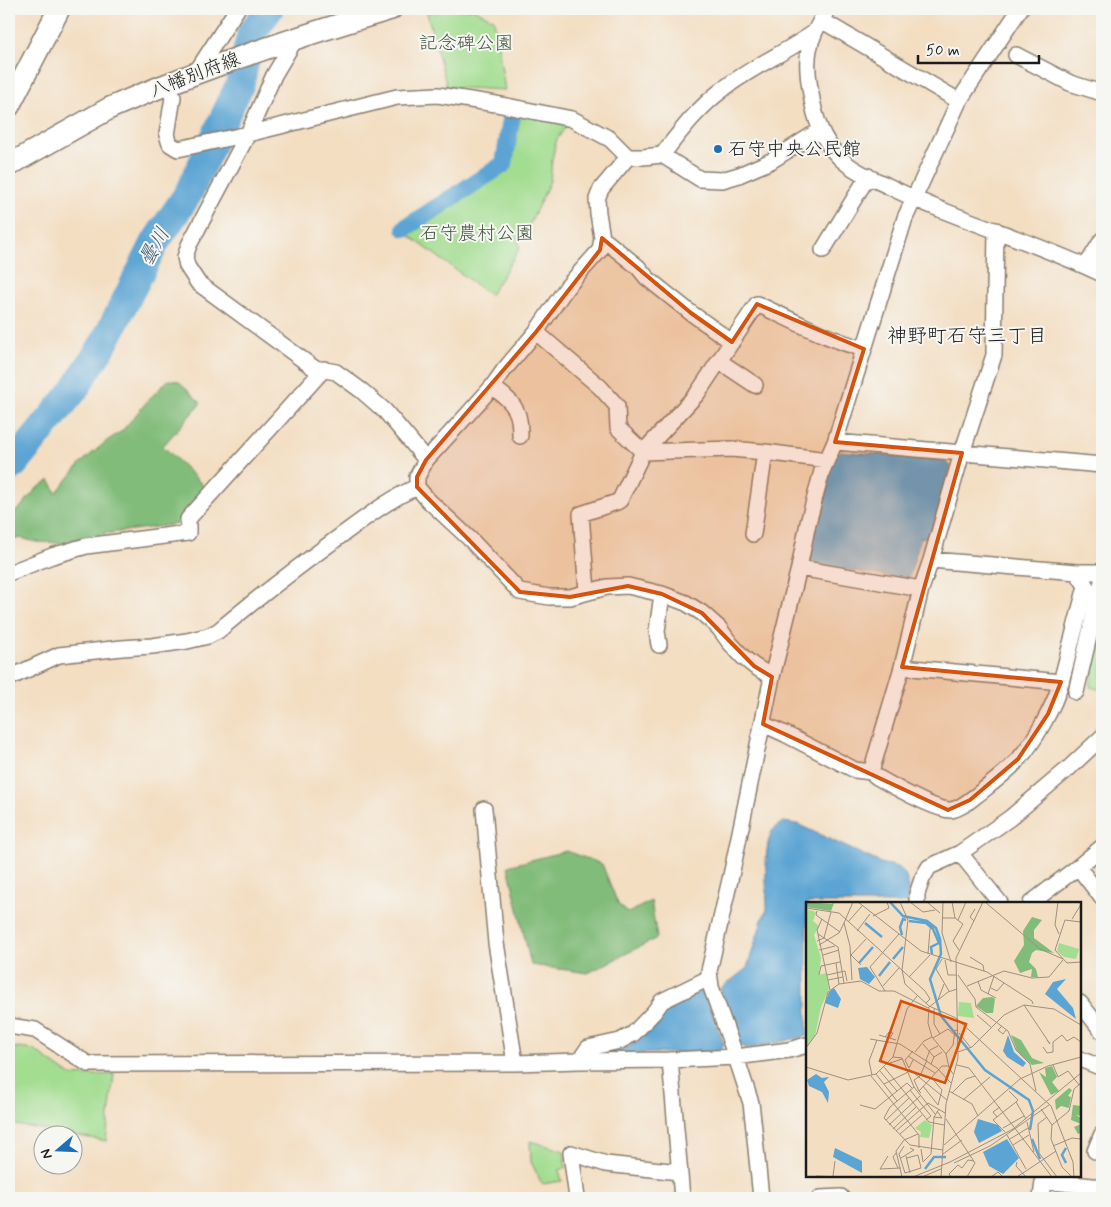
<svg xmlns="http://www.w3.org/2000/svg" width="1111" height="1207" font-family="Mynerve,'Klee One',sans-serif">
<rect width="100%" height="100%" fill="#f6f6f2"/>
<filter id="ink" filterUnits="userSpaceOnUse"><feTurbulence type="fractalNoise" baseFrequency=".02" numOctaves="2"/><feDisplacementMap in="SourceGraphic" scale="10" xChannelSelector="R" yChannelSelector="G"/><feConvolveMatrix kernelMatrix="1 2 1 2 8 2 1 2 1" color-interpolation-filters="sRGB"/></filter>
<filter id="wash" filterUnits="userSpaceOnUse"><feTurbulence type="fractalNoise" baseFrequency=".0096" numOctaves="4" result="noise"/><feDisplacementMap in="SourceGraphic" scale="20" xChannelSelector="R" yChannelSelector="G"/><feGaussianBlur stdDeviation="1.12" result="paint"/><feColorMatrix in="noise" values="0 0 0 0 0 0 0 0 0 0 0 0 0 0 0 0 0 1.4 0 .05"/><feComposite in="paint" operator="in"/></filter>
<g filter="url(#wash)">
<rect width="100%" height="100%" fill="#f3dec2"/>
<path fill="#a3dd90" stroke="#607c56" d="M439,9H473L494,19L505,90L447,87L427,13Z
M516,113L568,123L556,141L552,160L550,181L526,232L517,238L520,248L490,295L407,234L462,193L506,166Z
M1102,630V690L1090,687L1099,640Z
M9,1047L34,1050L71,1076L114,1074L106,1141L73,1135L72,1134L9,1124Z
M530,1141L564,1151L566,1168L559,1170L562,1181L542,1184L531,1162Z"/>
<path fill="#82bc7a" stroke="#4f6c4b" d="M168,380L178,381L201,403L163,446L207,489L181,519L178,524L88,536L60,543L36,542L20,538L9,541V517L19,509L36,489L50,480L56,493L82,462L108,440L122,431L150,398Z
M566,851L602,864L618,904L628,913L651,901L657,938L588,973L531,965L508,866Z"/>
<path fill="#5ca4d3" stroke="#3c6078" d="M841,451L944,460L951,466L930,539L921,537L908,580L811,564L807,557L833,457Z
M783,822L797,824L883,864C910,866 908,881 908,903H807V1036L748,1049L740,1045L720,989L747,968L763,917L767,910C767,889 763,856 770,836C772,829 777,826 783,822Z
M704,990L724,1045L719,1052L606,1054L628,1047L638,1041L652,1028L671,1003Z"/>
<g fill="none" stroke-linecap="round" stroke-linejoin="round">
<path stroke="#5ca4d3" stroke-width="18" d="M405,228L504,164L512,113"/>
<path stroke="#5ca4d3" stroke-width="29" d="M9,468L15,463L74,390L104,343L156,241L188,194L240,84L251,34L269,9"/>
</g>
</g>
<g filter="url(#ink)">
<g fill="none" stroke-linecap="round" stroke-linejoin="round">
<g stroke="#887d6f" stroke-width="18">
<path id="minor" d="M828,9C807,40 804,58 811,94C815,119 822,140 840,158C852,170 871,178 886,185C955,220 1032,240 1102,274
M821,20L959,101
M296,38L274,75L248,134L189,245L185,257L187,266L198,283L314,368L336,372L362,391L385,411L408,438L426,460
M1016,55L1070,83L1102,93
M195,74L237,9
M167,85L173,97L167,135L170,144L178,149L248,134L397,97L438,95L496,104L572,119L610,139L628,157H643L662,155C680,132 698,108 722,90C751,67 785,53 815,32
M662,155L700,179L722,180L739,175L771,161L820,130
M628,157L601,189L597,199L598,213L602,238L600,250L567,287L536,332L504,370L492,387L468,414L426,460L417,477V487L428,500L471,540L520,592L549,597H570L607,587L628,586L662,594L686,603L702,613L719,628L730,643L743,657L754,666L772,677
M602,238L638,267L647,278L691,313L732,342
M823,250L868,176
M1086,266L1102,240
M536,332L600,387L617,406L618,428L643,452L731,449L765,452L827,460
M719,361L755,385
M492,387C504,395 517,405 519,420C520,425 520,431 520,436
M835,442L1102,465
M753,534L765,452
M931,560L1077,572H1102
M799,568L921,589
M9,573L52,556L86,546L188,533V519L324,369
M587,592L581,514L617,502L620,500L643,452L697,394L757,304C792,320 827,339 864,349
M659,645L657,631L662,594
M9,678L59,655L122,648L152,646L187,641L208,636L218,631C257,598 298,567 339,537C364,519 389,499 417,487
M1061,682L1086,586L1077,572
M1076,692L1102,581
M763,724L785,734L855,770L871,772L877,777C891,785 937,811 951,810C960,809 970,800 977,795C991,784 1006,773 1018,760C1035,741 1054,707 1061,682L902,667
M871,772L902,667L921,589L931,560L962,453L994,355L996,230
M484,809L496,943L515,1063
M960,853L1000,903
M1078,867L1102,898
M917,903V894L922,879L929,867L960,853L1010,818L1069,768L1102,737
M1031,903L1078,867L1102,847
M1080,1003L1102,1031
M9,1026L35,1030L88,1064L515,1063L579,1061L670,1060L736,1057L789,1050L807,1045
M1080,1059L1102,1068
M670,1060L682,1198
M579,1061L588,1048L620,1041L633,1034L654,1012L662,1001L709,978
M1095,1151L1102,1134
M1043,1181L1102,1187
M577,1198L571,1153L606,1164L679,1172
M761,1198L754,1129L751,1103L736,1057L711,987L709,971L732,871L772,677L799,568L808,523L822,471L835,442L905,218L959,101L1020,9
M820,1198L841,1197
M1041,1198L1043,1181L1042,1176"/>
</g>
<g stroke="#887d6f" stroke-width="24">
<path id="secondary" d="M9,106L59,9
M9,165L110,108C201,68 296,37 391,9"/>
</g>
<use href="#minor" stroke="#fff" stroke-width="15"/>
<use href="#secondary" stroke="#fff" stroke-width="21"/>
</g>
</g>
<path fill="#d4530e" fill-opacity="0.2" stroke="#d4530e" stroke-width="4" stroke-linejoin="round" d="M602,238L691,313L732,342L757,304L864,349L835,442L962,453L902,667L1061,682L1048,714L1018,759L970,800L948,810L763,724L772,677L754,666L702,613L662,594L628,586L570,597L520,592L417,487V477L426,460L536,332L600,250Z"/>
<circle fill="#1f6fb2" stroke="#f6f6f2" stroke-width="2" cx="718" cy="149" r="5"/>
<g text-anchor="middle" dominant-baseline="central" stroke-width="4" stroke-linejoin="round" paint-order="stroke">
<g font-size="19" fill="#44563f" stroke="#f6f6f2">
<text x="466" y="43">記念碑公園</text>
<text x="477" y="233">石守農村公園</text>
</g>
<g font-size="19" fill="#1c1c1c" stroke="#f6f6f2">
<text transform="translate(195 75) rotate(-21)">八幡別府線</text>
</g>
<g font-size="19" fill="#1c1c1c" stroke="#f6f6f2" text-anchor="start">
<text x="728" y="149">石守中央公民館</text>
</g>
<g font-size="20" font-style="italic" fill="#39596e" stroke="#f6f6f2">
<text transform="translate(155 247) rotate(-60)">曇川</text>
</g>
<g font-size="20" fill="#1c1c1c" stroke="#f6f6f2">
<text x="967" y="336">神野町石守三丁目</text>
</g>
</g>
<g transform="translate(806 902)">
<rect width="275" height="275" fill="#f3dec2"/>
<path d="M0,7L10,10L7,19L13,24L8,33L15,56L13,73L20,71L23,87L15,105L9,134L0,146ZM253,41L273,47L270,57L258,55L251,49ZM153,100L165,101L168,116L152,114ZM119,218L126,223L123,236L114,235L115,230L109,226Z" fill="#a3dd90"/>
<path d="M0,0L25,2L28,1L25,9L0,5ZM226,15L236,18L228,28V36L248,51L230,48L226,51L223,60L230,67L232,75H225L226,67L214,71L208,59L218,43L217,29ZM186,95L189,97L187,111H180L170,104L177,96ZM205,133L215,138L226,156L238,161L226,163L211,149ZM246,164L251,175L246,180L253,189L245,193L233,170L240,175L239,166ZM263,186L266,188L262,194L265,195L263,206L255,204L250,208L249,198ZM267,203L275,204V214L270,213L275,216V231L272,232L268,225L275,222L265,218Z" fill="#82bc7a"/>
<path d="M61,65L69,75L63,82L54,77L52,66ZM260,77L251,87L267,106L270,117L239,92L247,80ZM28,86L35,97L32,106L19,101L23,90ZM202,133L208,150L220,161L217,165L201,155L197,149ZM10,172L16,176L23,175L18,180L23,190L22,201L16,190L3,184L1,178ZM172,217L192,223L196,229L173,241L168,230ZM201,237L213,256L197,272L183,264L177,250ZM29,246L56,259V271L27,255Z" fill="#5ca4d3"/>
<path fill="none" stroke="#5ca4d3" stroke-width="2.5" d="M84,0L97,14L121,19L130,26L134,37L135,52L124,77L135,114L179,168L223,198L227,209L224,228M103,19L120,21L127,27L133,41L125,45L126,52M59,21L76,35M96,33L94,25L97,17L100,18M87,57L97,45M53,61L67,45M73,74L84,60M226,237L234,257M260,261L256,253L260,246M119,267L128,255H140"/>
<path fill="none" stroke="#9d9080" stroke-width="1" d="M52,0L115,49L181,70L226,99L227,102M94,0L102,18L96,68L99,82L123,104L150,116L245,204L267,260L268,275M104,0L117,10L129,8M121,0L134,11M137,0L136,31L145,60M146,0L149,16M179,0L234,47L257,57M252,0L249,23L253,32M0,6L33,11L119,89L124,97L120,101M11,9L10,13L34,30M67,14L83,6L81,0M136,16H149L157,22L147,39L153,48M266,17L274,4M152,18L160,0M168,19L164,15L169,7M42,20L56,4M275,20L259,18L249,48L261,61L275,60M51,29L64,12M12,32L11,28L16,17M11,39L18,36L25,10M13,43L33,31L38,21M13,48L29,44M122,52L124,27L127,23M17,53L33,48M164,55L177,63L178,69M136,57L130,67L143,89M139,58L142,73H151M30,61L33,82M55,63L45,53L60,37M13,73L15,64L34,60M21,73L39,69L41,79M152,73L169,97L170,105L202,129L210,148L224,162L230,189M103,75L124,53M22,78L37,75M46,78L44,44L38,21L47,0M172,79L175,88L190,96M77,84L93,66M161,84L198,69L226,76L243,75L257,58M185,86L191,89L198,81M24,88L12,32L32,45L38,81M79,89L64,65L93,32M182,92L188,74M132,98L138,82M218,103L244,142L241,138M123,106L122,121L126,135L140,152L143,165M128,107V122L134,132M171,113L186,126M196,124L192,128L197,132L200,128M153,131L165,146M73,133L90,138M79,135L83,130L87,131L84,136M127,136L142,127L152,136M64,137L94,142L131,166L145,181M117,142L128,155M237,145L241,151L247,150V140L256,133L261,139L268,135L275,140M0,146L11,131L22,90L33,82L55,79L73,89H88L122,106L142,90L151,87M107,149L99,158L103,166L107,158M109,150L118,139L126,135M152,150L166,145L198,113L218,103L248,107L275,123M140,152L147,143L149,128L152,129M102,154L129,171M87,155L96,156L108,185L129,212M120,158L124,148L132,144M81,162L96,157M125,162L128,155L136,150M151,163L163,166L246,275M247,163L252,175L262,169L273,183M0,165L42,178L70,172L87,155L101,107L111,94M78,165L123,220L138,223M103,167L141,198M74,169L91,189M70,172L91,199M66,173L63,159L71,138M65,174L113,233V246M78,182L102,170M117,184L132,203L136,188L125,175M108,185L84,205L78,216L104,243L137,248M104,188L125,214L120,218M113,189L108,178L114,174L121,158M143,189L166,202L172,214M203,189L212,198L210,200L220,217M115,191L113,189L136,164H142L147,172M146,191L160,177L169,174M157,198L184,175M54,203L69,207L101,181L106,186M235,207L246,223L245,237L256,265L266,275M128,215L136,216L131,209M191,215L187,210L194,205M241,215L232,222L233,251L251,275M140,217L169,261L161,275M80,218L103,196M221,220L228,250M83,223L114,194M246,223L263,209L268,187L275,181M197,226L218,214M87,227L110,205M90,229L122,201L139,211M199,230L187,218L210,200M94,232L116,213M201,233L220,267M204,237L222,226M138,243L214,177L242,164L275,155M207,243L223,233M98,244L93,252L99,271L115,266L112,253L101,256M247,244L266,236L275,237M115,247L117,260L125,252L128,215L133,207M90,251L87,255L92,266M137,252L156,238M82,254L74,267L95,266M100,254L104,271M95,256L108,248L104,246M211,260L210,264L220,275M148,261L184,244L243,203M152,263L156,266L162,258L168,259M10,274L36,275M27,274L29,259M96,275L90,249L98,238L112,232M107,275L144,260L207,227L275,171M116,275L135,267M135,275L140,202L152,156L150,56L177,0M145,275L143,272L152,263M185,275L192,270L197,275M211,275L250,249"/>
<path fill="#d4530e" fill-opacity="0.15" stroke="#d4530e" stroke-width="2.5" d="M95,99L160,122L139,181L74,159Z"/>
<rect width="275" height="275" fill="none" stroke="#1c1c1c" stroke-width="2.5"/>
</g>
<rect width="1111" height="1207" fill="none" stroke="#f6f6f2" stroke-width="30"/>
<g transform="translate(58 1150) rotate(251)"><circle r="24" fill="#f6f6f2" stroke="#9f9f9c"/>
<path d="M0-4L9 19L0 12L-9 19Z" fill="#1f6fb2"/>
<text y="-8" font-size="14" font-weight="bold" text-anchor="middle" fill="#1c1c1c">N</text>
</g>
<path d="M918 55v8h121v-8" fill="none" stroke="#1c1c1c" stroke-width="2.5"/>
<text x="926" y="55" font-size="15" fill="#1c1c1c" stroke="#f6f6f2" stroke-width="4" paint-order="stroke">50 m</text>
</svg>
